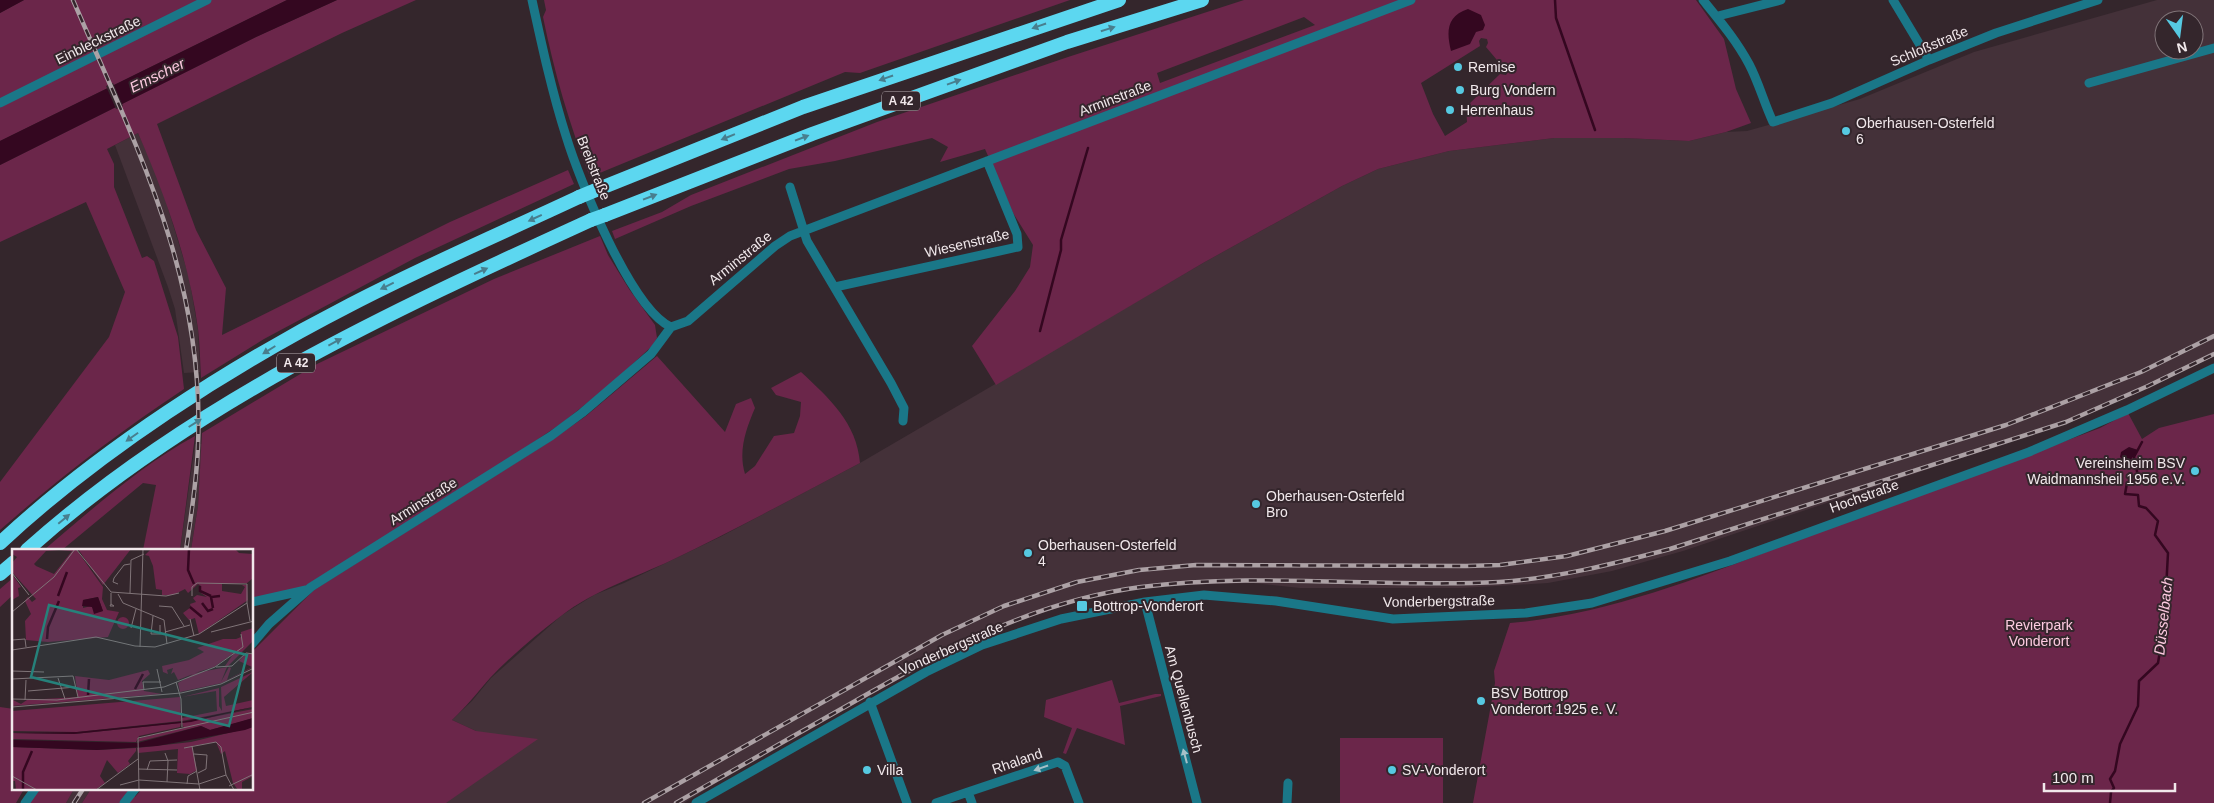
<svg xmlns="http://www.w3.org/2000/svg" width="2214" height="803" font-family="Arial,sans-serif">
<rect width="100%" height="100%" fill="#34262c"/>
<path fill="#443139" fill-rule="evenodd" d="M2157,0H2214V356L2139,392L2072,421L1683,551L1612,571L1548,583L1462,588H1300L1253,583L1148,586L1086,598L993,630L956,648L754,759L684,803H409L476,731L452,720L472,701L491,678L562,615L594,595L624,583L720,537L860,463L1203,263L1342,186L1378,169L1449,151L1554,138H1624L1689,141L1726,132L1747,131L1860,99L1974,52ZM2164,20H2194V50H2164Z
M138,133L160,182L189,277L198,330L200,372L184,373L175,309L168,287L115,145Z
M195,444H202L198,506L191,550H180Z
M74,789H91L82,803H66Z"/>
<path fill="#6b264a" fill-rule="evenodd" d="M24,0H287L0,141V13Z
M337,0H416L342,33L157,124L196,230L226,288L222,335L450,222L568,170L574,184L415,258L264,339L201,378C200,362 200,345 198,329C189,261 165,195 138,133L107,149L114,164V187L142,258L147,256L154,261L178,337L184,389C119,432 59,478 0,530V482L109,337L125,292L86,202L0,242V165L256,37Z
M544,0H1070L860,73L845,72L590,177C569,124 554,71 543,17L546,10Z
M1244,0H1696L1724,39L1736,89L1751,123L1726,132L1689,141L1624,138H1554L1449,151L1378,169L1342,186L1203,263L996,385L972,346L1015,291L1030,267L1033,245L1013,213L985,149L940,162L948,147L932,138L835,161L789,169L691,206L615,239L612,231L662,212L691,195L877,122L1068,57ZM1304,17L1315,25L1160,83L1157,73ZM1481,38L1487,39L1488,43L1486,47L1502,66L1509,69L1508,72L1506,75L1500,74L1466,107L1467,122L1445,136L1433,114L1421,83L1480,46L1479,41Z
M600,236L608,255L629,289L655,325L657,338L652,346L612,383L562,423L504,462L304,587L253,598L252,550H191L198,506L202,433L317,364L494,279Z
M657,356L725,432L736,404L751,398L755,408C746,429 738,451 745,474L755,466L774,436L794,433L800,416L801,402L776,395L771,388L801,372C829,398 857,423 860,463C798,496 736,529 672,560C636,577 593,591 561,616C537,634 511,656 490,678C477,693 466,707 452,720L476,731L538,739L446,803H82L91,789H135V797L142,789H252L253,651L314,590L549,442L586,416Z
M2128,413L2142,439L2159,428L2214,414V803H1473L1495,683L1494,671L1510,623C1618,614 1723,568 1824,530C1916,495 2008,463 2100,428Z
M195,436L180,550H143L156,485L143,483L62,550H44C91,510 140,466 195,436Z
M14,577V594L0,607V589Z
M1112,680L1119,703L1155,694H1161V696L1120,706L1125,745L1077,728L1066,754L1063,753L1072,728L1044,717L1046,700Z
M0,707L14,709V789H24L16,803H0Z
M1340,738H1443V803H1340Z
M37,789H74L66,803H27Z"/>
<path fill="#340720" d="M0,0H24L0,13Z
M287,0H337L256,37L0,165V141Z
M1468,9L1481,15L1485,25L1483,30L1476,32L1470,44L1451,51C1446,31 1447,16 1468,9Z
M2129,447L2138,450L2130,461L2123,460L2120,457L2121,452Z"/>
<path fill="#34262c" d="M113,83L123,106L116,109L106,86Z"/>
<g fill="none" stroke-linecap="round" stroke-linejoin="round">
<path stroke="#340720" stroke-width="2.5" d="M1555,0L1556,18L1595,130
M1040,331L1061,250V240L1088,148
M2110,803L2111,792L2114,788L2110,779L2115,771L2120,744L2138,706L2139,681L2158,663L2164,627L2168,553L2155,535L2158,521L2146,508L2139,506L2138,495L2125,494L2127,483L2139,481L2134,457L2142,442"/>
<path stroke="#1a7788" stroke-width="9" d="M532,0C542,46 552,92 566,136C579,179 631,309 671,327
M1703,0C1720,21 1736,40 1749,64C1759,83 1764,103 1773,122L1832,103L1929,60L1996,33L2098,0
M1893,0L1929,60
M1718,16L1781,0
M2089,83L2214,48
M0,103L207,0
M790,187L807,241L891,383L904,408L903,421
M835,287L1018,247L1017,234L987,161
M252,602L306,590
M1145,602L1197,803
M252,644L269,624L311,587L551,436L582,413L651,354L671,327L688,321L775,246L790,236L1411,0
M870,702L907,803
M968,792L1058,762L1065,766L1079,803
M25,803L35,789
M124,803L135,789
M696,803L926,672L982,645L1061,619L1145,602L1204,595L1276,601L1393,619L1526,613L1592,603L1730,561L2029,452L2127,410L2214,368
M936,803L968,792L972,803
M1287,803L1288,783"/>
<path stroke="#5cd7f0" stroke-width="14" d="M596,190L803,107L1119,0
M605,215L812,134L1067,42L1202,0
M0,543C100,450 229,367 350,305C425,266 502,233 579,197
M27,550C191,403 392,311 591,220
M0,574L14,562"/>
<g stroke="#aca1a5" stroke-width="4.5">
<path id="rail" d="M73,0C137,148 205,278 198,445C197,480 191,516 186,550
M74,803L83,789
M644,803L942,635L1004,606L1077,582L1139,570L1196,565L1466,566L1500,565L1567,556L1665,531L2006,425L2141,372L2214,336
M676,803C733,770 792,737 850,704C942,651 1034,601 1141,587C1259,572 1380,588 1499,582C1558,578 1613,564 1670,549L2066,422L2148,386L2214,354"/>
</g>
<use href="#rail" stroke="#34262c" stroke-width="2.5" stroke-dasharray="8" stroke-linecap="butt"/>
<path stroke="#5cd7f0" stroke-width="14" d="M579,197L596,190
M591,220L605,215"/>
</g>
<defs><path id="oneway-solid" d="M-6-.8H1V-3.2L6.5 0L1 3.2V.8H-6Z" transform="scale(1.25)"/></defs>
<g fill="#487e8e">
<use href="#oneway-solid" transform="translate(1039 26) rotate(161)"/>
<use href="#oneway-solid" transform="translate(1108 29) rotate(-17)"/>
<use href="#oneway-solid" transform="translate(886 78) rotate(161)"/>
<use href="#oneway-solid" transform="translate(954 82) rotate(-20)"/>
<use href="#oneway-solid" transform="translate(728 137) rotate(158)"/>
<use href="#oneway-solid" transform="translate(802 138) rotate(-21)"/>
<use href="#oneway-solid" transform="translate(650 197) rotate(-21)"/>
<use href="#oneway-solid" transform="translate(535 218) rotate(155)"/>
<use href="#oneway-solid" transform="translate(481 271) rotate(-24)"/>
<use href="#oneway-solid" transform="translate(387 286) rotate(154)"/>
<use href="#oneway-solid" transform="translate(335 342) rotate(-28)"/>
<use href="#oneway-solid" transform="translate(269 350) rotate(148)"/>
<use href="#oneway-solid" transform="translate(195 423) rotate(-32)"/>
<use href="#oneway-solid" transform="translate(132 437) rotate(145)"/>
<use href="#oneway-solid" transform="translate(64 519) rotate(-40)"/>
</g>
<g fill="#a6c0c8">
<use href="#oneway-solid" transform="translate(1185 756) rotate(-105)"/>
<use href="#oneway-solid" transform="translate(1041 768) rotate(161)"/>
</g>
<g fill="#56c9e1" stroke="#34262c" stroke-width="2">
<circle cx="1458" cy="67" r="5"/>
<circle cx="1460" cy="90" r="5"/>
<circle cx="1450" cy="110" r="5"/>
<circle cx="1846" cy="131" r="5"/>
<circle cx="2195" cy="471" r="5"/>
<circle cx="1256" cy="504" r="5"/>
<circle cx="1028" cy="553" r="5"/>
<rect x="1076" y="600" width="12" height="12" rx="2.5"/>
<circle cx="1481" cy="701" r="5"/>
<circle cx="867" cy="770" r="5"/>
<circle cx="1392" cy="770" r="5"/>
</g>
<g text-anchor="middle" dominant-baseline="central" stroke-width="4" stroke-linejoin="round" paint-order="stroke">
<g fill="#34262c" stroke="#b8aeb2" stroke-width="1">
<rect x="882" y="91.5" width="38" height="19" rx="4"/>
<rect x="277" y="353.5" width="38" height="19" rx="4"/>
</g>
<g font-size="12" font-weight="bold" fill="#f1e8eb">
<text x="901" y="101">A 42</text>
<text x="296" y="363">A 42</text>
</g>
<g font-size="14" fill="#f1e8eb" stroke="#34262c">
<text transform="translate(98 40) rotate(-26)">Einbleckstraße</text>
<text transform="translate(1929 46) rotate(-23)">Schloßstraße</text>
<text transform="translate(1115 98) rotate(-21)">Arminstraße</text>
<text transform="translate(594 168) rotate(68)">Breilstraße</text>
<text transform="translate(967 243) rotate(-13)">Wiesenstraße</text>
<text transform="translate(740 258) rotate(-39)">Arminstraße</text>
<text transform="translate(1864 496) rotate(-20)">Hochstraße</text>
<text transform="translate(423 501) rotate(-32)">Arminstraße</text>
<text transform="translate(1439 601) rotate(-1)">Vonderbergstraße</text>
<text transform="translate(951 648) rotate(-24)">Vonderbergstraße</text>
<text transform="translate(1184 699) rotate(75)">Am Quellenbusch</text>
<text transform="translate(1017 761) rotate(-19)">Rhaland</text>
</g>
<g font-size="14" fill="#f1e8eb" stroke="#34262c" text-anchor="start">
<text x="1468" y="67">Remise</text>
<text x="1470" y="90">Burg Vondern</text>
<text x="1460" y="110">Herrenhaus</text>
<text x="1856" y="123">Oberhausen-Osterfeld<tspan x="1856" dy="16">6</tspan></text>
<text x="2185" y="463" text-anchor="end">Vereinsheim BSV<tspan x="2185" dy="16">Waidmannsheil 1956 e.V.</tspan></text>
<text x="1266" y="496">Oberhausen-Osterfeld<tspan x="1266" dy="16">Bro</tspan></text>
<text x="1038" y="545">Oberhausen-Osterfeld<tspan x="1038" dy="16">4</tspan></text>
<text x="1093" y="606">Bottrop-Vonderort</text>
<text x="1491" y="693">BSV Bottrop<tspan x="1491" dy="16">Vonderort 1925 e. V.</tspan></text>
<text x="877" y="770">Villa</text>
<text x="1402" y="770">SV-Vonderort</text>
</g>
<g font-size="14" fill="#fecbe1" stroke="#34262c">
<text x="2039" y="625">Revierpark<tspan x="2039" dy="16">Vonderort</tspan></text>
</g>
<g font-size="15" font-style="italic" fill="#fdcae0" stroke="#34262c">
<text transform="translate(157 75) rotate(-26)">Emscher</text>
<text transform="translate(2163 616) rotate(-84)">Düsselbach</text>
</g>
</g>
<g transform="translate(12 549)">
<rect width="241" height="241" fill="#34262c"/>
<path d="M2,0H64L91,38L90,50L95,61L107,63L96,88L36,93L14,91L13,72L19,65L13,52L16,48L20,53L24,50L0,23V14L5,8L0,5ZM47,1L60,2L42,25L24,17L22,15L34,2ZM86,48L91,62L84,63L79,57L71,59V51ZM66,0H119L91,36ZM139,0H223L227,4L241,5V29L235,34L210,35V42L229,45L233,38L230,36H235L236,51L187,85L183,69L177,71L171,64L179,58L178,55L184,53L181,49L185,46L195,48L189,44V37L186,35L176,44L173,40L161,46H150V41L144,40L141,17L137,7L133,6ZM0,25L9,38L6,39L7,47L0,51ZM105 74a6 6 0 1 1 12 0a6 6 0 1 1-12 0ZM241,79V92L216,117H213L222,104L202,118L183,124L215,118L209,133L217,118L219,119L215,131L240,118L227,112L233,105H241V118L210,134L168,143L166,134L181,125L166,131L162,123L159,125L161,119L155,121L156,125L151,123L150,117L177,111L192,103L185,99L211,90H224L229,88V83ZM136,121L138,125L130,132L132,142L150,145L0,157L1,151L9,155L15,151L66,148L63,127L97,131ZM241,123L212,148L214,157L241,151V158L170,172V169L205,162L204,142L170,148L207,139V157L210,162L209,138ZM168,148L169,172L65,183L0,182V162ZM241,160V169L228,173L198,181L189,177L125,193L128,189L172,179L170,174ZM169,174L168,178L127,187L124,193L0,190V184L62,185ZM241,178V227L230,233V240L233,241H226L221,234L213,202L209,205L204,193L180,197L185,221L178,225L165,224L166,200L126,204L125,199L179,193ZM0,198L85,201L124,199V202L116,212L118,215L106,224L95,211L88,227L93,234L83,241H4L3,232H0Z" fill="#6b264a" fill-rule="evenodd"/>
<path d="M86,48L91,62L82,65L80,58L70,57L71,51ZM241,158L179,173L62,185L0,184L65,183L175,172ZM241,169V178L233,181L145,197L85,201L0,198V191L126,194L189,177L198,181Z" fill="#340720"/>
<path fill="none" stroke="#340720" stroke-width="2.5" d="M177,0L176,21L182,35M188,37V42L199,47M46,47L55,23M190,54L196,62L201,60M178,58L190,68M201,59L199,48L208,47M35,90L36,78L47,52M123,140L131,125M76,146L77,130M11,241V223L20,202"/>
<path fill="none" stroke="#807478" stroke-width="1" d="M64,0L99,43L154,47L167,44M0,24L17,46M106,35L101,33L102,29L112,16L118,15M99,44V55L102,57H98L99,55M118,44L119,11L132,5M106,45L111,54L152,71L155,95M180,47V38L185,34L235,35M235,54V35M235,54L238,72M147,57L160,58L172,77M0,63L42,28L63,0M141,67L139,85H148M178,70L182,87M148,76V85L154,84M119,79L124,60M153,83L178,76M199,83L242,72M0,91L13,90L14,98M128,98L131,0M0,101L84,88L123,97L143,98L187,85L235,54M204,118L220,117L234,104L242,105M145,120L150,143M0,122L32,123M46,129L53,150M0,130L61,127L66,148M164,133L169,150L170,178M132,141L131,133H149M16,142L64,138M0,150L45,151L152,138L203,118L231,98L229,85M13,151L14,131M0,158L169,144L209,135L242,119M180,197L188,241M172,199L204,193L209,198L214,226L222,241M153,204L156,212L155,233M182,205L195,206L194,220L186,224M126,220L165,221M135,221L138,212L165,211M0,227L25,241M175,235L176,227L185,222M108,236L127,231L187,235L214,226M217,237L242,225M84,241L126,210M127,241L126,189L242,163"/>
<path fill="#26817a" fill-opacity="0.15" stroke="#26817a" stroke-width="2.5" d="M37,56L235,106L217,177L19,128Z"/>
<rect width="241" height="241" fill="none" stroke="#f1e8eb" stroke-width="2.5"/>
</g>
<g transform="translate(2179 35) rotate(166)"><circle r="24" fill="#34262c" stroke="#807478"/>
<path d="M0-4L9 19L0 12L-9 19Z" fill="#56c9e1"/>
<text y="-8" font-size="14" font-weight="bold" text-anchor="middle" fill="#f1e8eb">N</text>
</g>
<path d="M2044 783v8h131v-8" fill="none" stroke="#f1e8eb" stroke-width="2.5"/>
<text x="2052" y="783" font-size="15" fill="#f1e8eb" stroke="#34262c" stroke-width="4" paint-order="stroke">100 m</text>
</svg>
